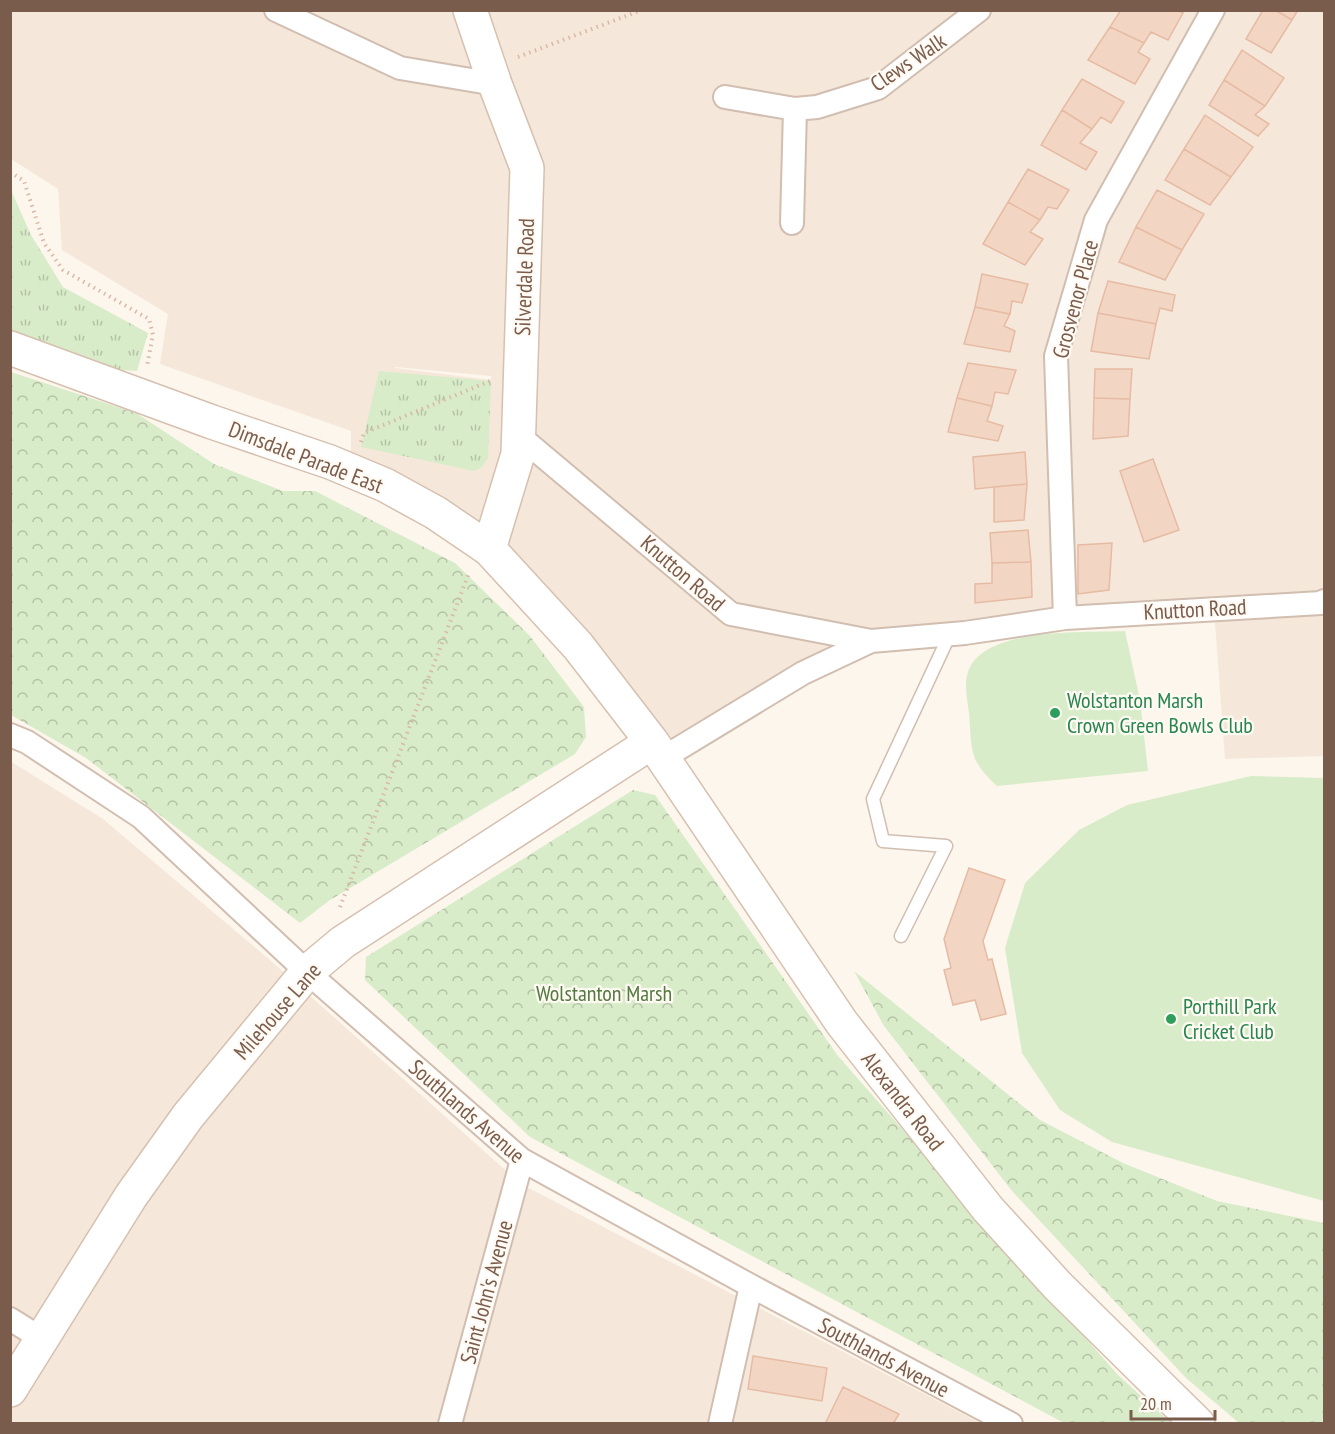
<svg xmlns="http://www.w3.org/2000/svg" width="1335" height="1434" font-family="'PT Sans Narrow',sans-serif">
<defs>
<pattern id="grass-tufts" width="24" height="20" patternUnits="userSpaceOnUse" patternTransform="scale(1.5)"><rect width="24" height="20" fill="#d8ecc9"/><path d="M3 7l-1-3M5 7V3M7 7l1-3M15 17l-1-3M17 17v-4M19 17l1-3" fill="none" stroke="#b4c2a5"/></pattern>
<pattern id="park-crowns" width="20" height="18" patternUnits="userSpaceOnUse" patternTransform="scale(1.5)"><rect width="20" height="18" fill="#d8ecc9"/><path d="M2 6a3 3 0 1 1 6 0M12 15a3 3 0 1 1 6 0" fill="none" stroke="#b4c2a5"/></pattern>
</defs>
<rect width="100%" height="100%" fill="#fdf6ec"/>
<path fill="#f5e8da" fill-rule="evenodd" d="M10,11H1324V756L1225,759L1214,609L871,641L663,758L480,543L351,471V431L160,364L168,314L62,250L58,189L11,159ZM395,367L491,376V380L395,368Z
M10,761L103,819L271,961L521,1184L980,1423H11Z"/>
<path fill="url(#grass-tufts)" d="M10,188L31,235L63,287L148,333L137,371L121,370L11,331Z
M379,371L491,381L488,458L482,467L474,471L361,447Z"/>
<path fill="url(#park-crowns)" d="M11,372L136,413L214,464L283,491H315L455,563L530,636L584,707L586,737L575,754L330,900L300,923L86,758L11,715Z
M633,790L655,795L838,1056L1118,1375L1171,1423H1064L530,1137L365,980L366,957Z
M854,971L1040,1120L1123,1163L1217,1201L1324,1223V1423H1239L1186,1378L1012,1191L884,1026Z"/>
<path fill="#d8ecc9" d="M1125,631L1140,700L1148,771L997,786C968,759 972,750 969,713C967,698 963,681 970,667C991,627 1085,633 1125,631Z
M1251,776L1324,778V1201L1112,1142L1060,1110L1022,1053L1005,948L1025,883L1079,830L1127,805Z"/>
<path fill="#f3d5c3" stroke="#e6bba3" stroke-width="1.5" d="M1121,10H1177L1183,13L1168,40L1151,32L1144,43L1110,27Z
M1263,10H1275L1292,20L1271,53L1246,39Z
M1275,10H1298L1292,20Z
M1110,27L1144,43L1138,52L1150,59L1135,84L1088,60Z
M1242,50L1284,78L1265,106L1224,80Z
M1082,79L1124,102L1111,123L1101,117L1092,129L1062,110Z
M1224,80L1265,106L1255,115L1269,124L1258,136L1209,105Z
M1062,110L1092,129L1080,143L1097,152L1086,170L1041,145Z
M1205,115L1253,147L1231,177L1184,149Z
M1184,149L1231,177L1210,205L1165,180Z
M1028,169L1069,190L1057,209L1048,207L1040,220L1008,202Z
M1157,190L1204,214L1182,250L1136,227Z
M1008,202L1040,220L1030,232L1043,239L1025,265L983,244Z
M1136,227L1182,250L1165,280L1119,262Z
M982,274L1028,284L1022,303L1012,301L1010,314L975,307Z
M1108,281L1175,295L1172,311L1160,308L1156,324L1098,313Z
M975,307L1010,314L1004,326L1015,331L1010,352L964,344Z
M1098,313L1156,324L1149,359L1091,351Z
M968,363L1016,370L1008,394L995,392L992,406L957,398Z
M1095,369H1132L1130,399L1094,398Z
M957,398L992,406L987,421L1003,426L998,441L948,432Z
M1094,398L1130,399L1128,436L1093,439Z
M1025,452L1027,484L975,489L973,457Z
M1153,459L1179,530L1144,542L1120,471Z
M1027,484L1024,520L994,522V487Z
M1028,530L1031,562L992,563L990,533Z
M1112,543L1109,590L1078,594V545Z
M1031,562L1032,597L975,603V584L992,583V563Z
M969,868L1005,880L983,941L988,960L992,959L1006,1014L981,1020L975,1000L953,1005L944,970L951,968L944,939Z
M753,1356L827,1368L822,1401L748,1389Z
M843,1387L899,1414L893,1424H825Z"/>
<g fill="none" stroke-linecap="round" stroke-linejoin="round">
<g stroke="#d1beb0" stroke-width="15">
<path id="lane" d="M901,936L946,846L883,841L873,799L950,634"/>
</g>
<g stroke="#d1beb0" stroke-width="26">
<path id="street" d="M276,10L400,68L495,84
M725,97L795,109L817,107L878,88L979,10
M792,223L795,109
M518,435L731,614L871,641L965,633L1065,618L1321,603L1324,601
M1065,618L1056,356L1096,220L1213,10
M10,735L27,742L141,817L307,972L522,1160L751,1286L1011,1424
M663,758L803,673L871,641
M10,1319L42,1339
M450,1424L522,1160
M720,1424L751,1286"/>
</g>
<g stroke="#d6c0b0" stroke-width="36">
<path id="secondary" d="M470,10L495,84L527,168L518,454L489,549
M10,348L212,422L330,462L385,485L436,513L489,549L578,646L652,742L842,1023L988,1209L1057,1285L1198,1424
M10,1390L131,1196L188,1116L307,972L343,942L652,742"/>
</g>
<path stroke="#d9b8a5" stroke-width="4" stroke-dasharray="1.5 4.5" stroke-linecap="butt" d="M518,57L642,10
M10,172L24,181L44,243L63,270L149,319L153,335L147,366
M361,442L364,433L490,381
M340,907L469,573"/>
<use href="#lane" stroke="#fff" stroke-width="12"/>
<use href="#street" stroke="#fff" stroke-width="22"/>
<use href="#secondary" stroke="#fff" stroke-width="33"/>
</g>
<g fill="#2e9e5b" stroke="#fffaf3" stroke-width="2">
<circle cx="1055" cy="713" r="6"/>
<circle cx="1171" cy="1019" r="6"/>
</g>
<g text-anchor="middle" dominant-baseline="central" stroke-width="4.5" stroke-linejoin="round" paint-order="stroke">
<g font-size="22" fill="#7a5c4d" stroke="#fffaf3">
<text transform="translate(908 62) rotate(-34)">Clews Walk</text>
<text transform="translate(524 277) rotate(-88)">Silverdale Road</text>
<text transform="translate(1075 299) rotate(-75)">Grosvenor Place</text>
<text transform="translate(306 457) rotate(21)">Dimsdale Parade East</text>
<text transform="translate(683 573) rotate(41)">Knutton Road</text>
<text transform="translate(1195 609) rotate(-3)">Knutton Road</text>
<text transform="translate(277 1011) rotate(-49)">Milehouse Lane</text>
<text transform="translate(903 1101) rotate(52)">Alexandra Road</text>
<text transform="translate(467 1111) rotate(41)">Southlands Avenue</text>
<text transform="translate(486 1292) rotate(-75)">Saint John's Avenue</text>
<text transform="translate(884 1357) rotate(28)">Southlands Avenue</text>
</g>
<g font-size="22" fill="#27864d" stroke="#fffaf3" text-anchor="start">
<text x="1067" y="700">Wolstanton Marsh<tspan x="1067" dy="25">Crown Green Bowls Club</tspan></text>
<text x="1183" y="1006">Porthill Park<tspan x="1183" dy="25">Cricket Club</tspan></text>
</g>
<g font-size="22" fill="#537a41" stroke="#fffaf3">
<text x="604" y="993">Wolstanton Marsh</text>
</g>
</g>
<rect width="1335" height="1434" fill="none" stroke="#7a5c4d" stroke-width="24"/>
<path d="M1131 1410v9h84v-9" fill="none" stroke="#7a5c4d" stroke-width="3"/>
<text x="1140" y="1410" font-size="18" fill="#7a5c4d" stroke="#fffaf3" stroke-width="4.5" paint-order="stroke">20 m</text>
</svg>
